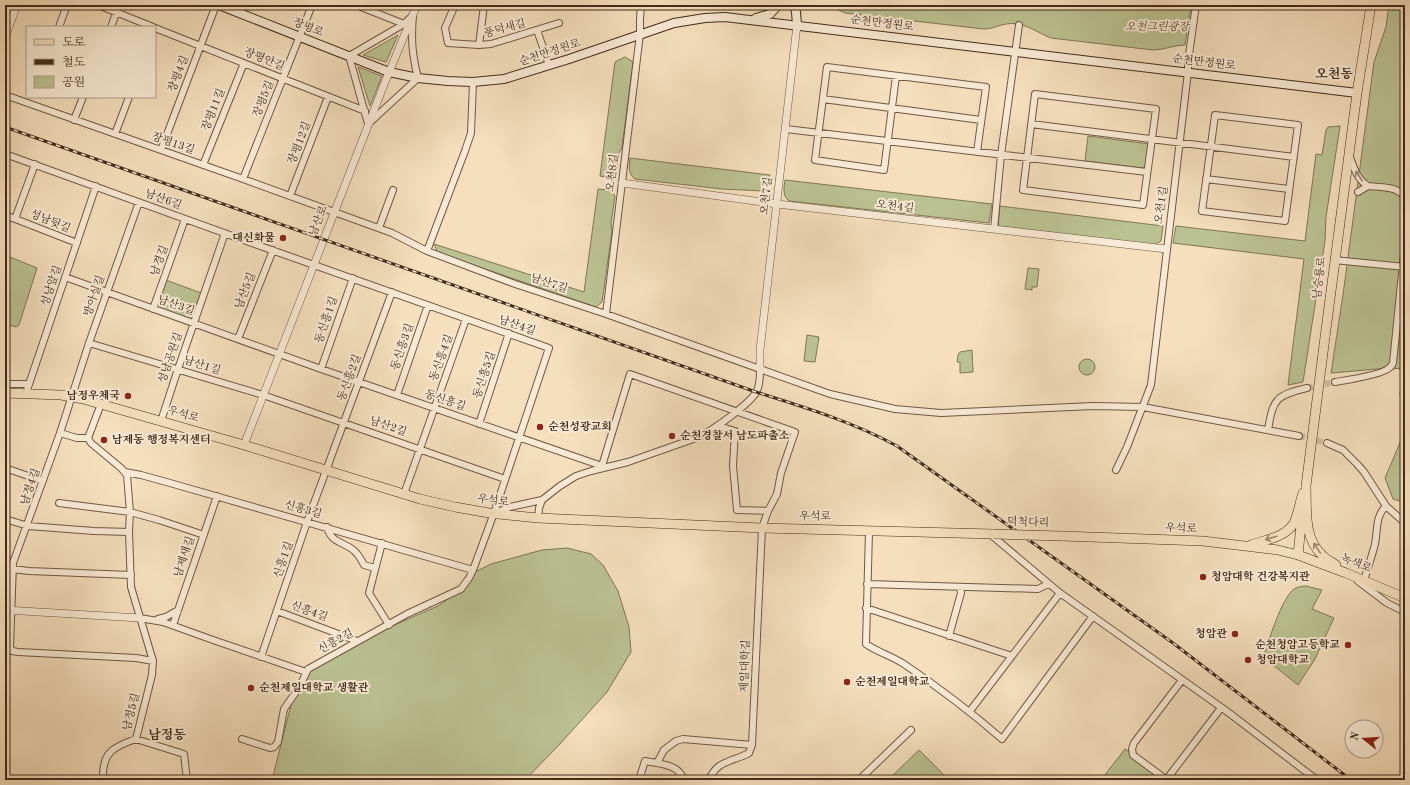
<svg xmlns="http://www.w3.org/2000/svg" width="1410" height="785" font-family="'Old Standard TT','Noto Serif KR',serif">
<rect width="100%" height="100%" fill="#f5dfbd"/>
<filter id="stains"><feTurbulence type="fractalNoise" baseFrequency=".005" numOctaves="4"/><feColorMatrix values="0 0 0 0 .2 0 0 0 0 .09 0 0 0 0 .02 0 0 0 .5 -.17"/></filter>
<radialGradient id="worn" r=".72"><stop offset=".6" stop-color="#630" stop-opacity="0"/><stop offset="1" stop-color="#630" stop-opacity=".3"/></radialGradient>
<path fill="#bbc292" stroke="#807656" d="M827,5H1191L1185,45C1174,45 1164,50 1153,50L1051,38C1036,32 1023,21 1006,24C999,25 992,29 984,29L845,13Z
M1389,5H1405V407L1400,395L1403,369L1389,368L1331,373L1343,295L1374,62L1386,27Z
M398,35L386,62L363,55Z
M625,57L633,62L622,147L618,155L616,174L611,178L600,176L615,62Z
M358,67L382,76L370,106Z
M1340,126L1326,217L1325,241L1303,382L1288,385L1304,259L1173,243L1176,226L1305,241L1316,154L1322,155L1326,130L1328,127Z
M1088,136L1149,144L1146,165L1142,168L1085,161Z
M630,158L770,175L768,186L763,191L722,189L635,179C628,174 629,166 630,158Z
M785,180L992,204L989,223L789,201C782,195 784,188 785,180Z
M598,189L610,190L615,196L611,223L612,232L602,302L596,307L438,253L434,244L584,292Z
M1000,206L1163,226L1161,241L1154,245L998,226Z
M5,255L37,268L19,325L16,327L5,324Z
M1028,268L1039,269L1037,287H1032V290L1025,289Z
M166,280L201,293L192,318L188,319L159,309L157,305Z
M807,335L819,337L815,362L804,361Z
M972,350L973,372L960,373V362H957L958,355L960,352Z
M1079 367a8 8 0 1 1 16 0a8 8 0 1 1-16 0Z
M1405,431V502H1403L1393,499L1385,478Z
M567,548L591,554L603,565L618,591L629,627L631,652L607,692L559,745L525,780H272L291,705L309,672L390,627L440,605L461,589L471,574L491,564L542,550Z
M1306,586L1322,590L1312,609L1334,618L1315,659L1298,685L1263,657C1269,641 1281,599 1294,589C1298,587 1302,586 1306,586Z
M1125,749L1160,775L1161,780H1101Z
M919,750L949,780H888Z"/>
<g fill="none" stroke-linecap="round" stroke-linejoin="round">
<path stroke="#d2bb9d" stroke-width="6" stroke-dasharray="6 3" stroke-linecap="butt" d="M1307,388L1335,382
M1299,436L1327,443"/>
<g stroke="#705844" stroke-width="8">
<path id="minor" d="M98,5L153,27
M356,5L404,24
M455,5L445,28L448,43L479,45L491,44L559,23
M413,15C411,40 412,54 418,78L368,124L349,56L404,24Z
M59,27L67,5
M111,27L119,5
M155,28L365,111
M537,30L549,65
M479,45L484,5
M896,76L884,170L815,160L827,67L986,87L977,152
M1035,94L1156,109L1143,205L1023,190Z
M5,95L243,179L392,233L427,251L515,284L606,314L830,394L895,409L941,413L1093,406L1143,407L1299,436
M823,99L981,120
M1215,115L1298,125L1285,221L1202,211Z
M74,120L83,97
M1031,124L1294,157
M786,129L1147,172
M115,134L129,97
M161,150L216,5
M5,154L263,247L549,348L494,513L473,570L170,483L141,475L125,472
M1350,157C1354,168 1357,179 1368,186L1358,192
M203,165L244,63
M243,179L312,5
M1206,179L1289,189
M1368,186C1379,187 1397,186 1405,197
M290,196L328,97
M139,202L89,343L60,433L13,563L10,647L12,651L18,652L136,658L153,661
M5,215L77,243
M15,219L35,164
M379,228L393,190
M994,229L1001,155L1019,25
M427,251L465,151L471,133L473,82
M1334,260L1405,267
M65,277L321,369L602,466V468
M153,309L185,219
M606,314L640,34V19L641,5
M238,339L273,250
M89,343L263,395L505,479
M321,369L353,278
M1335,382C1347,380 1382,375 1389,368C1392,366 1392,365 1393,363L1405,244
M5,384H29
M26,393L96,186
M397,395L428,305
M101,404L88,438L91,443L121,468L127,475L130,512L129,532L131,587L153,661L152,675L136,739L184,754L187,780
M161,421L178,369L225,233
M479,424L509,333
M1268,430C1273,399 1276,395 1307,388
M60,433L77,438H88
M1327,443L1343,450L1357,464L1364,472L1386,506L1405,523
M602,466L630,374L795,432L781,473L777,494L768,511
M5,468L43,481
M1116,470L1127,447L1151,385L1188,72V62L1196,5
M404,494L466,319
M59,503L130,512L159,520L204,535
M495,513L510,507L542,500
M538,518L539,508L542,500L560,486L576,476L591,471L628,462L699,437C713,430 750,404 757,391C760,384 760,377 760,369
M5,519L28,526L94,531L129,532
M327,527C330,541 342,542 352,549C358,553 361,559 364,565L375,568
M869,531L866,644C877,652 892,656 904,664C938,687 971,712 1002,739L1093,616
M990,534L1060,593L1225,710L1317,780
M382,543L369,593L389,625
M5,567L12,569L29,571L131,575
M1364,580C1368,568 1372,556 1375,544C1378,529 1375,517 1386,506
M1358,581L1387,603L1405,612
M867,584L1038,589L1048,584
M866,608L1012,656
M277,611L357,641
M140,618L163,622L213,640L306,672
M158,619L166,617L178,610
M173,625L217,496
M949,636L961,593L960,587
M261,657L307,522L392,292
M970,711L1060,593
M242,739L270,748L274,747L278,742L284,709L300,686L308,669L407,614L461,589L469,578L473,570
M657,763C670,766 679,767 684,780
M103,780C102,753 112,747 136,739
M639,780L645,761L657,763L664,750L676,741L683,739L752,745
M709,780C717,760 732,762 749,753L752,745L762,528L768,511L737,510L733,466L735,431L725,428L716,427
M859,780L911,730
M1166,780L1221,708
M1167,780L1133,755L1132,749L1134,743L1182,680"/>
</g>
<g stroke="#705844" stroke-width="8">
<path id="tertiary" d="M5,37L17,5
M622,183L777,204L1166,249
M760,369V350L797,25
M244,445L385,82L417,5
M5,610L140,618"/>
</g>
<g stroke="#442b1b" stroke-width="10">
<path id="secondary" d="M219,5L389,72L418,78L448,81L473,82L504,79L569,59L674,23L705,18L725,17L1357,93
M794,5L796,12L797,25
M756,18L770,14L778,5"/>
</g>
<g stroke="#442b1b" stroke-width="10">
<path id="primary" d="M1325,337L1357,93L1371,5
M5,393L61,395L83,399L244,445L420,499L455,507L489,513L538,518L762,528L994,534
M1306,486C1307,510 1303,538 1323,556C1327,560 1332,562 1336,565
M1062,536L1203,541L1278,550L1298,555L1346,573L1405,598
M1251,545C1265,540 1286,537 1294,523C1298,514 1300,502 1303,493
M1298,555L1302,515"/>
</g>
<use href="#minor" stroke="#f8ead4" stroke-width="6"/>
<use href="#tertiary" stroke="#f8ead4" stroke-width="7"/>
<use href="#secondary" stroke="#f8ead4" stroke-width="8"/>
<use href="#primary" stroke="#f5dfbd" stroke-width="9"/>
<g stroke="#442b1b" stroke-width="3">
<path id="rail" d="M5,127L756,392C804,407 853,422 897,446L1173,643L1351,780"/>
</g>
<use href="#rail" stroke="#f8ead4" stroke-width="1.5" stroke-dasharray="4.5" stroke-linecap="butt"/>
<g stroke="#442b1b" stroke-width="10" stroke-linecap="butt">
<path id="primary-bridge" d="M1306,486L1325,337
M994,534L1062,536"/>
</g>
<use href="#primary-bridge" stroke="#f5dfbd" stroke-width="9"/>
</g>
<defs><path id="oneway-shaft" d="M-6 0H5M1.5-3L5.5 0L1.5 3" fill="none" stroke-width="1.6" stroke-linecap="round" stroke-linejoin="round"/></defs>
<use stroke="#9e8a78" href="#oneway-shaft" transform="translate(1359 176) rotate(-123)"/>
<g stroke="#9c856c">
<use href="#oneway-shaft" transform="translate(1271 538) rotate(163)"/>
<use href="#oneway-shaft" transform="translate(1317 548) rotate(-124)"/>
</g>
<g fill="#8f2418" stroke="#f8ead4" stroke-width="1.5">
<circle cx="283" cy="238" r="4"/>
<circle cx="128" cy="396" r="4"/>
<circle cx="540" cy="427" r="4"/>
<circle cx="672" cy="436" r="4"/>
<circle cx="104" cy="440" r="4"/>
<circle cx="1203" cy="577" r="4"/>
<circle cx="1235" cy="634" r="4"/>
<circle cx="1348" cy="645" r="4"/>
<circle cx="1248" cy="660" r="4"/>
<circle cx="847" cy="682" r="4"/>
<circle cx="251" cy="688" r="4"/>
</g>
<g text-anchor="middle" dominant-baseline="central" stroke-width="4" stroke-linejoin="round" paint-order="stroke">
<g font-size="11" fill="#442b1b" stroke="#f8ead4">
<text transform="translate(882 24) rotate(7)">순천만정원로</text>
<text transform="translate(308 28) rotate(21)">장평로</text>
<text transform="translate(505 29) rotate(-15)">풍덕새길</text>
<text transform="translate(550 53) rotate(-18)">순천만정원로</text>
<text transform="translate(264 60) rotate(22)">장평안길</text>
<text transform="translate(1204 63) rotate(7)">순천만정원로</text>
<text transform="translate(179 74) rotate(-69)">장평4길</text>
<text transform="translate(264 99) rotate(-68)">장평5길</text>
<text transform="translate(214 110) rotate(-68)">장평11길</text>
<text transform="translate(300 143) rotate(-69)">장평12길</text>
<text transform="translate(173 144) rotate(19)">장평13길</text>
<text transform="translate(613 173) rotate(-83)">오천8길</text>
<text transform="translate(767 196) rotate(-84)">오천7길</text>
<text transform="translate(163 200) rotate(20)">남산6길</text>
<text transform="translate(1162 205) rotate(-82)">오천1길</text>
<text transform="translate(895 207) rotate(7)">오천4길</text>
<text transform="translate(319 221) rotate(-69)">남산로</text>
<text transform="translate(50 222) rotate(22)">성남뒷길</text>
<text transform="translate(160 261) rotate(-70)">남경길</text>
<text transform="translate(1320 278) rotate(-83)">남승룡로</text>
<text transform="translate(549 284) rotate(18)">남산7길</text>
<text transform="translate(52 286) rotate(-71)">성남앞길</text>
<text transform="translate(246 291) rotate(-69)">남산5길</text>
<text transform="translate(95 296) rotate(-71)">방아실길</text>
<text transform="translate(176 306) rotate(19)">남산3길</text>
<text transform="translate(327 320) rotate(-71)">동신흥1길</text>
<text transform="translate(517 326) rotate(19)">남산4길</text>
<text transform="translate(403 347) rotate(-71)">동신흥3길</text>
<text transform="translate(171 358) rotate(-71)">성남공원길</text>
<text transform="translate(442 358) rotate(-70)">동신흥4길</text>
<text transform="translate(202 366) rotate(17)">남산1길</text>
<text transform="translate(485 375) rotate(-72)">동신흥5길</text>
<text transform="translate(350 378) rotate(-70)">동신흥2길</text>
<text transform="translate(445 401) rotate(19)">동신흥길</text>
<text transform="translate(183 415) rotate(16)">우석로</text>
<text transform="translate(388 427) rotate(19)">남산2길</text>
<text transform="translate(31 487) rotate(-71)">남정4길</text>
<text transform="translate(493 501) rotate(7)">우석로</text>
<text transform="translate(303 510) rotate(16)">신흥3길</text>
<text transform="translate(815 517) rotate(1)">우석로</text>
<text transform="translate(1028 523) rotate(2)">덕척다리</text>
<text transform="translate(1181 529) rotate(2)">우석로</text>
<text transform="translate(185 557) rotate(-71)">남제새길</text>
<text transform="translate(284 560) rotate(-71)">신흥1길</text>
<text transform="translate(1356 564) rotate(21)">녹색로</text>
<text transform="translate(309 612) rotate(20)">신흥4길</text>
<text transform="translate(336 642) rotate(-29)">신흥2길</text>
<text transform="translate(746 666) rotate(-88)">제일대학길</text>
<text transform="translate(132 712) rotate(-76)">남정5길</text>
</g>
<g font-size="11" font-style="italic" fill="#5c4933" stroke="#f8ead4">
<text x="1157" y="27">오천그린광장</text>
</g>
<g font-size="11" font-weight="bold" fill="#442b1b" stroke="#f8ead4" text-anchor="start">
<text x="275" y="238" text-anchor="end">대신화물</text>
<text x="120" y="396" text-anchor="end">남정우체국</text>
<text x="548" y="427">순천성광교회</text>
<text x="680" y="436">순천경찰서 남도파출소</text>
<text x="112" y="440">남제동 행정복지센터</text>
<text x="1211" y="577">청암대학 건강복지관</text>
<text x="1227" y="634" text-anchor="end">청암관</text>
<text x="1340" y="645" text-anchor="end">순천청암고등학교</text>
<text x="1256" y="660">청암대학교</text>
<text x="855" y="682">순천제일대학교</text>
<text x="259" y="688">순천제일대학교 생활관</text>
</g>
<g font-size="13" font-weight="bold" fill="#442b1b" stroke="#f8ead4">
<text x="1334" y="74">오천동</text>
<text x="167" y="735">남정동</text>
</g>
</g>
<rect width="1410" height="785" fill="none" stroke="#f5dfbd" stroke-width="20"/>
<rect x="6" y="6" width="1398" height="773" fill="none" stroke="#442b1b" stroke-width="2"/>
<rect x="10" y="10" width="1390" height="765" fill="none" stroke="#442b1b"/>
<rect x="26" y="26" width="130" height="72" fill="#f8ead4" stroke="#b09e8a"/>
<rect x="34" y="39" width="20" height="6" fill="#f5dfbd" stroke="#b09e8a"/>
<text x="62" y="46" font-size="12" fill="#442b1b">도로</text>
<rect x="34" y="59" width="20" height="6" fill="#442b1b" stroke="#b09e8a"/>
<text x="62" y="66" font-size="12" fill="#442b1b">철도</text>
<rect x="34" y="76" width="20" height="12" fill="#bbc292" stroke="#b09e8a"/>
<text x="62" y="86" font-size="12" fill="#442b1b">공원</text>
<g transform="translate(1364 739) rotate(287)"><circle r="19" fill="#f8ead4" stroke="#b09e8a"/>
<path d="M0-3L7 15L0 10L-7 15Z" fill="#8f2418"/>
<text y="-6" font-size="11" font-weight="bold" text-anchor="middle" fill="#442b1b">N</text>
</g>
<rect width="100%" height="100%" filter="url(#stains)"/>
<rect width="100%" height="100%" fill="url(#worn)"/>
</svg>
